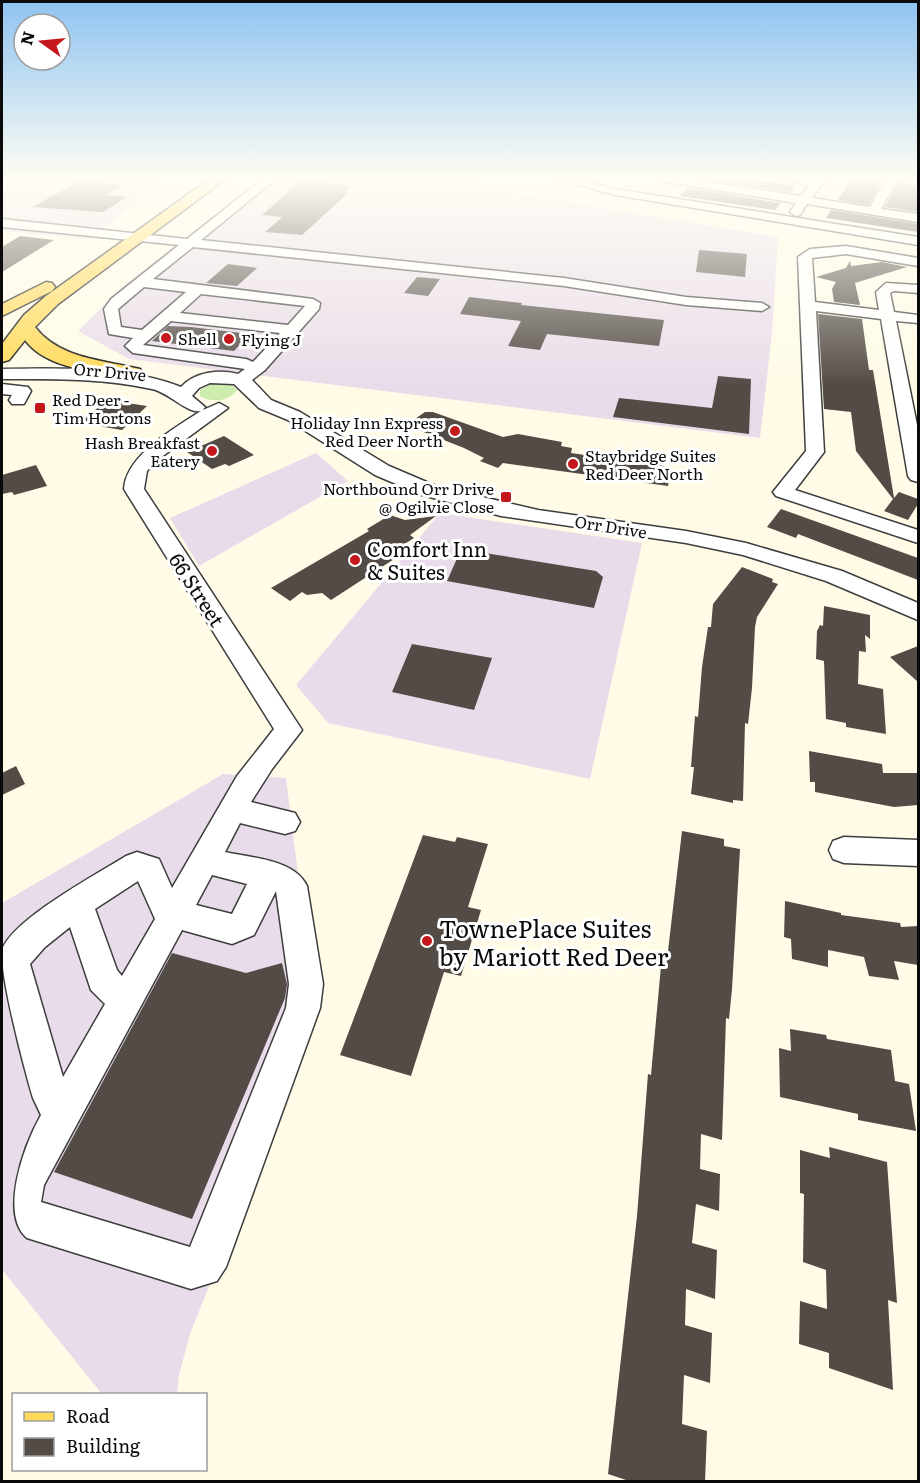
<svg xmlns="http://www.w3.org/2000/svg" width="920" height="1483" font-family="Literata,serif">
<rect width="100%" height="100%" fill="#fffbe7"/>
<path fill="#e9dcea" d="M2,178H165L90,239L2,231Z
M262,178H483L477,187L778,237L772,333L760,438L129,359L78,331L127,283Z
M316,453L348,481L199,566L170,518Z
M440,513L642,543L590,779L328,723L296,685Z
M223,774L286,778L316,1017L190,1334L179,1375L177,1394H102L3,1271L2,1264V903Z"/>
<path fill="#cdecae" d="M213,383H230L237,390C229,402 211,403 200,396V390Z"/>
<path fill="#534b46" d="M697,178H738L795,185L790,192Z
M853,178L882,180L869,205L838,200Z
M302,180L351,186L344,193H348L302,235L265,232L282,217L262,215Z
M79,181L123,185L106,195L127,197L103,212L33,207Z
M898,182L918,185V212L885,207Z
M688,188L781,203L775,210L680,196Z
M831,210L918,224V232L826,218Z
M20,236L54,240L2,272V247Z
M699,250L747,254L745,277L696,272Z
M850,261L851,266L882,262L907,267L855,283L860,305L834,302L832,289L836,282L816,277L846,268Z
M228,264L257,268L237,286L206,283Z
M417,277L440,279L428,296L404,293Z
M469,297L522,303L521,305L664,320L659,346L547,334L540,350L508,346L521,321L460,314Z
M818,314L862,319L869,370H873L894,498L899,492L918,499V504L908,520L884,511L893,499L856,451L851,412L824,409Z
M168,326L191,327L250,334L234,351L152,341Z
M718,376L751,379L749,434L613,417L619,398L712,408Z
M107,400L147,406L122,430L80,423Z
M425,412H433L503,437L518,434L562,442L561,446L572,448L571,453L671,467L668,486L503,463L498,468L480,461L484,458L464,448L411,427L414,425L409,423Z
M224,436L254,455L229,466L225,464L212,469L187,452Z
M36,465L47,486L14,495L12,492L2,494V475Z
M781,509L918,558V580L798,534L796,538L767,527Z
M390,515L405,520L436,516L410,535L414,538L403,545L406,546L402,549L405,552L331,600L322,593L307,595L302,592L290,601L271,588L369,531L367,529Z
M466,550L596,571L603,577L594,608L447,581L459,554Z
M742,567L773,579L772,582L778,584L757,617L755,627L752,688L748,724L745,723L743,801L733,800V803L691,794L694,767H691L695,716L698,717L702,667L708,627H711L713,604Z
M824,606L870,615V639L865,635L866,652L859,651L858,684L883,689L886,734L846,727V723L826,719L824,661L816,659L817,631L820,625L823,626Z
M412,644L492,658L474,710L392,692Z
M918,646V682L890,657Z
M809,751L882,764L883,773H918V805L894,807L815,792V782H810Z
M16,766L25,784L2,795V773Z
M682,831L724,839V846L740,849L732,989L729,1019L726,1018L722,1140L701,1134L700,1169L720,1174L719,1211L696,1204L692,1243L717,1250L715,1299L686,1289L685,1325L712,1333L710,1383L684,1375L682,1424L707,1431L705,1482H632L608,1474L637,1216L648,1074L651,1075L661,966L666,968Z
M423,835L455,842L457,837L488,844L468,907L481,910L461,976L444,972L411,1076L340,1055Z
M785,901L841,913V915L900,923L901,927L918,926V965L894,961L899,980L869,976L864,957L828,950V967L792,959L791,939L784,937Z
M172,953L246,973L282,963L287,984L285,998L192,1219L54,1172Z
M790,1029L826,1035L827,1039L891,1050L895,1081L909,1084L916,1131L858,1120V1114L780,1097L779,1048L791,1051Z
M829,1147L887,1162L897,1303L888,1300L893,1390L829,1368V1353L799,1344L800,1301L827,1309L826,1270L803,1262L804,1194L800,1193V1150L830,1158Z"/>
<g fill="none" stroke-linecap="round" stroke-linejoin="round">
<g stroke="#3d3d3d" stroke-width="3">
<path id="minor" d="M264,178H277L201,240L564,278L686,297L762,303L769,307L762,311L686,305L564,286L193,247L153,279L313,299L320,303L319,309L265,370L252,380L271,400L300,412L389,466L436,486L538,510L686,531L746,543L842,571L918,603V620L826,581L743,555L686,543L501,516L422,495L375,475L288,420L259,408L234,384L210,383L199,388L192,396L205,407L203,410L219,403L228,408L156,461L147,471L144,489L302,730L272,769L251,802L295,813L300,822L295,831L285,834L240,823L225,852C251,858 294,859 307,886L323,984L320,1008L226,1267L217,1281L191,1289L27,1238C0,1215 22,1149 41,1115L33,1098C24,1068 0,976 2,950C13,919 97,874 126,856L137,852L159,859L172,888L237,776L274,729L124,489C126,455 175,428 201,411C187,414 170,393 152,389C103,378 51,379 2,379V369C55,368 130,366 181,387C195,372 218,369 238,374L245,369L133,353L125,346L133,338L109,334L104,309L111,299L179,245L2,227V219L187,239ZM144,287L186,292L142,330L121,327L118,309ZM201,294L305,306L288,325L180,313ZM171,321L280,333L253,362L246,359L143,345ZM212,875L247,884L232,914L196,905ZM138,881L155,919L122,976L117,970L95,909ZM276,891L289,984L286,1008L190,1247L41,1202L44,1185L182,930L232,944L254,935ZM70,927L91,990L105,1004L63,1077L30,964L45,947Z
M553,178H572L615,189L918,237V245L615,195Z
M654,178H682L801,196L809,185L779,178H826L812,198L870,207L886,178H898L881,209L918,214V222L807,204L800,215L796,216L790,212L796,203L660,181Z
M846,246L918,258V266L846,254L812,258L815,302L879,310L876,292L886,283L918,285V293L894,291L890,293L894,312L918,315V323L896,321L918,430V482L911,480L908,476L881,319L816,311L824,452L795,490L918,530V543L776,496L773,492L806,451L798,257L810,249Z
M2,384L28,387L31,391L24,404H12L9,400L12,395L2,394Z
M844,837L918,840V866L844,863L833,859L829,850L833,841Z"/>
</g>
<g stroke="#1b1b1b" stroke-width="3">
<path id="major" d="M211,178H227L58,304L35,327C59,359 104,360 140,369L143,373L140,377L133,379C100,372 47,370 25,340L9,360L2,362V344L24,315L46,296Z
M46,282L52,283L55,287L52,291L2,316V304Z"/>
</g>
<use href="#minor" fill="#fff" fill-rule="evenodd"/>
<use href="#major" fill="#ffd957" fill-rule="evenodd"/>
</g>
<linearGradient id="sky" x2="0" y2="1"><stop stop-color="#8ec3f0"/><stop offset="0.46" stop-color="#fffdf4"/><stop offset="1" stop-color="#fffdf4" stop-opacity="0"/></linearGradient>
<rect width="920" height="386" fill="url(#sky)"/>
<g fill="#c4181d" stroke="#fff" stroke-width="2">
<circle cx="166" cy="338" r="6"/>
<circle cx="229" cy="339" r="6"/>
<rect x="34" y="402" width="12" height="12" rx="3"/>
<circle cx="455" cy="431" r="6"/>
<circle cx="212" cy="451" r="6"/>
<circle cx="573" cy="464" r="6"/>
<rect x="500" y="491" width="12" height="12" rx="3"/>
<circle cx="355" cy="560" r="6"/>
<circle cx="427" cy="941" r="6"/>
</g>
<g text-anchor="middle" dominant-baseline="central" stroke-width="6" stroke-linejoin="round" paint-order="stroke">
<g font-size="16" fill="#0a0a0a" stroke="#fff" text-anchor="start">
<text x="178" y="338">Shell</text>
<text x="241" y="339">Flying J</text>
<text x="52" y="399">Red Deer -<tspan x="52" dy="18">Tim Hortons</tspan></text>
<text x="443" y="422" text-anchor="end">Holiday Inn Express<tspan x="443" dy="18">Red Deer North</tspan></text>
<text x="200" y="442" text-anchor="end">Hash Breakfast<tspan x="200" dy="18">Eatery</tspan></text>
<text x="585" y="455">Staybridge Suites<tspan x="585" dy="18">Red Deer North</tspan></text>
<text x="494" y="488" text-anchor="end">Northbound Orr Drive<tspan x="494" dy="18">@ Ogilvie Close</tspan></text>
</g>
<g font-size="16" fill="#0a0a0a" stroke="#fff">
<text transform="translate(110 371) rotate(5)">Orr Drive</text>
<text transform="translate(611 526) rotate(9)">Orr Drive</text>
</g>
<g font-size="20" fill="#0a0a0a" stroke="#fff" text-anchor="start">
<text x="367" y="548">Comfort Inn<tspan x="367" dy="23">&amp; Suites</tspan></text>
</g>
<g font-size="20" fill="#0a0a0a" stroke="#fff">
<text transform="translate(198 589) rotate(57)">66 Street</text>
</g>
<g font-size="24" fill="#0a0a0a" stroke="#fff" text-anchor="start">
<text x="439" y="927">TownePlace Suites<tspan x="439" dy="28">by Mariott Red Deer</tspan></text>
</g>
</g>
<rect width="920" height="1483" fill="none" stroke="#0a0a0a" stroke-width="6"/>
<rect x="12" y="1393" width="195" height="78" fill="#ffffff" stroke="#9d9d9d" stroke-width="1.5"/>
<rect x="24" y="1412" width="30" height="9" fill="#ffd957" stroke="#9d9d9d" stroke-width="1.5"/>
<text x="66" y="1423" font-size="18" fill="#0a0a0a">Road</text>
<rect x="24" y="1438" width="30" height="18" fill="#534b46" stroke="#9d9d9d" stroke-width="1.5"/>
<text x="66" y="1453" font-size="18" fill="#0a0a0a">Building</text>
<g transform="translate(42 42) rotate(285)"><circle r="28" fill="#ffffff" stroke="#9d9d9d" stroke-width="1.5"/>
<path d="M0-4.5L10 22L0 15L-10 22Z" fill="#c4181d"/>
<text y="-9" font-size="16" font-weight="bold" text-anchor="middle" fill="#0a0a0a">N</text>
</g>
</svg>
